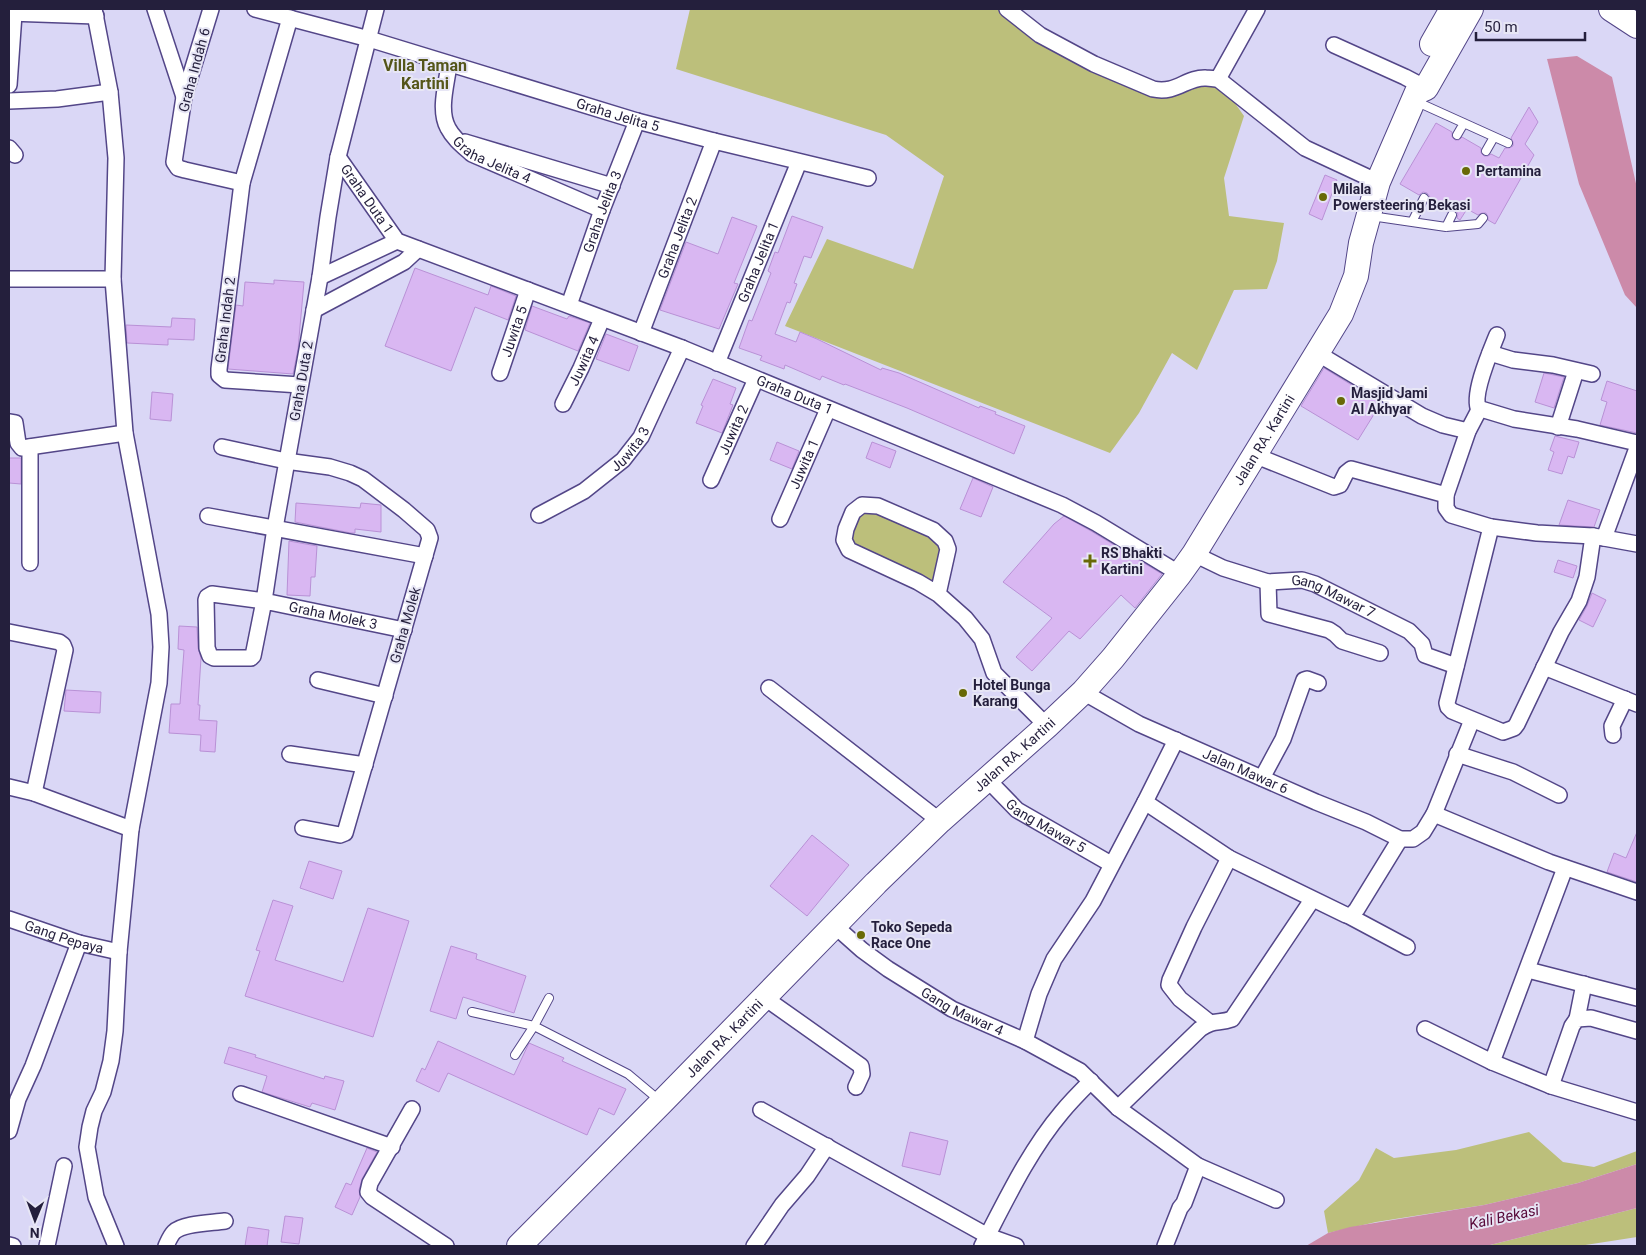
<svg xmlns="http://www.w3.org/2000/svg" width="1646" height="1255" font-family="Roboto,sans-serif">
<rect width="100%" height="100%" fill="#dad7f6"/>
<path fill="#bcbf7b" d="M690,9H1007L1153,89L1218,79L1244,116L1224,178L1229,216L1284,223L1277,261L1267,289L1234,290L1197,370L1172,353L1139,413L1110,453L785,326L827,239L913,269L944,176L886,135L676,69Z
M862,505L945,541L938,594L849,550L846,529Z
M1529,1132L1563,1162L1594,1167L1637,1151V1164L1578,1183L1484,1205L1376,1222L1328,1233L1324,1211L1359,1180L1376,1148L1394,1158L1456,1150Z
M1637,1208V1237L1579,1246H1486Z"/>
<path fill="#cc8aa9" d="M1577,56L1612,77L1637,188V308L1625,295L1579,184L1547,59Z
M1637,1164V1208L1486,1246H1306L1328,1233L1350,1227L1484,1205L1578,1183Z"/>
<path fill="#d9b7f2" stroke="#b991d6" d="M1529,107L1538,122L1525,144L1534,155L1495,224L1488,220V217L1486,213H1482L1478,215L1467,209L1460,220L1457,218L1458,214L1455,210L1451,209L1447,212L1429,201L1430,197L1427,193L1423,192L1419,195L1400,184L1436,123L1452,132V137L1455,140H1459L1462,137L1481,148V153L1484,156H1488L1491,154L1499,158L1505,148H1509L1513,146V142L1511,138Z
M1325,175L1337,180L1322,220L1309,214Z
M792,216L823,227L811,258L804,256L794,283L797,284L790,303L787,302L775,334L796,342L800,332L817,339L881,370L882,368L899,373L979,408L980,406L996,412L995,414L1025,426L1014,454L907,408L845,384L844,385L822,376L820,380L785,365L784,369L760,360L762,356L739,348L749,320L752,321L771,273L768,271L775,252L778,253Z
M732,217L757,226L734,283L738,284L719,329L660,310L686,242L718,254Z
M415,268L488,295L491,286L516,296L508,320L475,307L451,371L385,346Z
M274,280L304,282L298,349L293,374L228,369L236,305L243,306L245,282L274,284Z
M532,306L567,319L569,316L590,323L578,351L525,330Z
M172,318L195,319L194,340L168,339V345L127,343L126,325L171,327Z
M606,334L638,346L629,371L596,359Z
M1324,368L1381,403L1358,440L1301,406Z
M1544,373L1564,377L1554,408L1535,402Z
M713,379L736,388L730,404L733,405L722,433L696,423L703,406L701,405Z
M1607,381L1637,391V433L1600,425L1607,402L1601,400Z
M152,392L173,394L171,421L150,419Z
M1555,436L1579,442L1574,458L1568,456L1562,474L1548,470L1554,452L1550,450Z
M777,442L799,451L792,469L770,460Z
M872,442L896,451L890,468L866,458Z
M9,458H21V484L9,483Z
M973,478L993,487L981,517L960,509Z
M1568,500L1600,510L1594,527L1559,525Z
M296,503L360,508L361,503L381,505V532L355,529V533H351L295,522Z
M1064,516L1091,531L1162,574L1135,608L1121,595L1080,639L1069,631L1032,671L1016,657L1052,618L1003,582L1054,524Z
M289,541L317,546L315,577H311L310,596L287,595Z
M1558,560L1577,566L1573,578L1554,572Z
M1592,593L1606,600L1593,627L1579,620L1587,606Z
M179,626L197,627L198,648L201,658L198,705H200L199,720L217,721L215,752L200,751L201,735L169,733L171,704H180L184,650L178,649Z
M66,690L101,692L100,713L64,711Z
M1637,832V882L1607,872L1614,853L1626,858Z
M812,835L849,865L807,916L770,886Z
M309,861L342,871L333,899L300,888Z
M273,900L293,906L275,960L343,982L368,908L409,921L373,1037L245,996L260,951L256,950Z
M451,946L477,954L476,959L526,976L514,1013L463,997L456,1019L430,1011Z
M438,1041L514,1075L529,1043L564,1058L562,1061L626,1089L614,1115L599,1108L587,1135L448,1073L439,1092L416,1081L422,1068L425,1070Z
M229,1047L256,1055L255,1057L324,1079L325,1076L344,1081L335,1110L312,1103L310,1107L262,1092L267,1076L224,1063Z
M910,1132L948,1141L940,1175L902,1166Z
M367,1148L377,1152L362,1179L359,1190L360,1197L352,1215L335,1207L346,1183L351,1185Z
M285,1216L303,1218L299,1244L281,1242Z
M248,1227L269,1230L267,1246H245Z"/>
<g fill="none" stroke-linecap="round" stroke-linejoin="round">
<g stroke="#534688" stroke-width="10">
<path id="service" d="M1415,101L1508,143
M1457,135L1464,123
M1486,151L1494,137
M1371,216L1446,227L1478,224L1483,218
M1412,222L1424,198
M1446,227L1452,215
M549,998L534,1026L628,1074L659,1100
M472,1012L534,1026L515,1055"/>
</g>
<g stroke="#534688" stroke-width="18">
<g id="minor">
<path d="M94,9L110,92L116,158L113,279L125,433L159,614L161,647L159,683L131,829L119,952L115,1031L111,1061L103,1092L94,1111L90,1127L87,1147L96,1197L116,1246"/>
<path d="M155,9L184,97"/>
<path d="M211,9L184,97L174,162L178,168L185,170L242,183"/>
<path id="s1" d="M255,9L369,39L637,121L714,141L868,178"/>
<path id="s2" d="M376,9L338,157L328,217L320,277L275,528L264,601L253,656L251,658H214L210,656L207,648L206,600L207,597L212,594L264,601L404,630"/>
<path d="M1007,9L1040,35L1094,64L1153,89C1177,94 1186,77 1206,78C1210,78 1214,79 1218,79L1305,148L1378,182"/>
<path d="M9,13L96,16"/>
<path d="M290,18L242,183L219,369V375L225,380L300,385"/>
<path d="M1334,45L1405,77L1426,88"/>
<path id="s3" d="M449,64C447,83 438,110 448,128C453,138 463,146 472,154L602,210"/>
<path d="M1218,79L1257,9"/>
<path d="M9,85L14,14"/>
<path d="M9,101L57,99L110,92"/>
<path d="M465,142L612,186"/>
<path d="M9,148L15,155"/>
<path id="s4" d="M338,157L397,241L682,348L1062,505L1096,523L1180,574"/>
<path d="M320,277L397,241"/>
<path d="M9,279H113"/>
<path id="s5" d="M569,305L602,210L637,121"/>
<path d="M314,310L404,262L418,249"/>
<path id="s6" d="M641,333L714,141"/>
<path d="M1317,353L1422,416L1443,425L1468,431"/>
<path d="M1490,353L1513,360L1553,365L1592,374"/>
<path id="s7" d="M717,363L799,162"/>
<path id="s8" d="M500,373L528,290"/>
<path id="s9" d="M563,404L581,368L602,319"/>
<path d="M1479,410C1471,396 1491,350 1497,335"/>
<path d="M9,422L15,423L18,443L22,448L125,433"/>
<path d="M1558,427L1576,371"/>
<path d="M30,447V563"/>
<path d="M222,447L286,461L330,467L350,473L363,479L404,510L427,530L430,538L345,833L340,835L303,828"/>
<path d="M1254,455L1334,487L1340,485L1346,473L1351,469L1446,495V508L1451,515L1491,527L1537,533L1593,536L1637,544"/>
<path id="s10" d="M711,480L756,379"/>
<path d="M1446,495L1468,431L1479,410L1481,409L1514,419L1577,429L1637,443"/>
<path id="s11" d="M539,515L584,491L623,460L641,437L682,348"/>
<path d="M208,516L425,556"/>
<path id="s12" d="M780,519L828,409"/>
<path d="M1491,527L1447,703L1448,707L1452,711L1503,732L1514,728L1517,724L1561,632L1579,601L1587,577L1593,536"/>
<path d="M1604,538L1637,448"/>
<path id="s13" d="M1194,554L1223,568L1268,582L1302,580L1315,584L1409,631L1422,644L1425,655L1456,666"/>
<path d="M1268,582L1269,614L1329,630L1335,634L1342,641L1380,653"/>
<path d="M938,594L948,549L945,541L933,530L878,506L862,505L853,512L846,529L844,540L849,550L918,582L938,594L965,618L982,639L994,673L1047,726"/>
<path d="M9,632L59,642L63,645L65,650L34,793"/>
<path d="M1544,667L1637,704"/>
<path d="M318,680L385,696"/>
<path d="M769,688L940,821"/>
<path id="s14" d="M1083,692L1139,724L1316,802L1366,822L1400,839H1413L1423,832L1434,814L1472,720"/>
<path d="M1613,735L1612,726L1625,699"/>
<path d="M1176,740L1145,802L1229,858L1346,915H1352L1357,909L1400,839"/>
<path d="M290,754L365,765"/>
<path d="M1457,754L1513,772L1559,795"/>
<path d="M1262,778L1283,739L1304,680L1307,679L1318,683"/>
<path id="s15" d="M987,779L1017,810L1111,864"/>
<path d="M9,787L34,793L131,829"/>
<path d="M1434,814L1549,862L1637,892"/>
<path d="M1349,916L1407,947"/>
<path id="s16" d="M9,919L79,943L119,952"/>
<path id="s17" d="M835,926L862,950L888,969L952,1009L1025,1041L1080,1071L1118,1108L1198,1166L1276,1200"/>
<path d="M1528,970L1637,998"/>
<path d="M765,998L861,1066L862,1074L856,1087"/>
<path d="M1577,1019L1584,984"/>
<path d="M1209,1022L1180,999L1169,985L1170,980L1194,927L1229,858"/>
<path d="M1425,1029L1492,1062L1551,1086L1637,1112"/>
<path d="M1025,1041L1039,994L1054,959L1093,901L1145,802"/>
<path d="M1492,1062L1565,868"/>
<path d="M1551,1086L1572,1026L1577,1019L1591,1018L1637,1031"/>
<path d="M241,1094L392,1147"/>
<path d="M1118,1108L1200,1029C1214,1019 1218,1024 1232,1019L1312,900"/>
<path d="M412,1109L370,1183L368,1192L372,1197L446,1246"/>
<path d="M761,1110L988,1236L1016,1246"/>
<path d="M9,1131L18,1099L33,1066L79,943"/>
<path d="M9,1245L13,1246"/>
<path d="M47,1246L64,1166"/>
<path d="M166,1246C168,1242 170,1236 174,1232C183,1223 212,1223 225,1221"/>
<path d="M754,1246L782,1205L807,1176L827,1146"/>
<path d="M982,1246C1006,1200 1029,1151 1062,1112C1071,1101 1081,1091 1091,1081"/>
<path d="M1165,1246L1180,1208L1184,1203L1198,1166"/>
</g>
</g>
<g stroke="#534688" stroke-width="26">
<g id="primary">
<path d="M1611,9L1637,26"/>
<path d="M1432,44L1452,9"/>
<path id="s18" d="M519,1246L662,1102L876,883L940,821L1047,726L1083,692L1113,658L1179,575L1194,554L1341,314L1356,276L1361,243L1378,182L1417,92L1426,88L1471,9"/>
</g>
</g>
<use href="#service" stroke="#fff" stroke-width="8"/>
<use href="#minor" stroke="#fff" stroke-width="15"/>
<use href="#primary" stroke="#fff" stroke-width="24"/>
</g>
<g fill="#686906" stroke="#e7e6f5" stroke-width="2">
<circle cx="1466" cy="171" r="5"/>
<circle cx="1323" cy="197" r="5"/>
<circle cx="1341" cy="401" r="5"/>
<path d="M1087.5 553.5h5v5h5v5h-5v5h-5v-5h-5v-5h5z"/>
<circle cx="963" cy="693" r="5"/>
<circle cx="861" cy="935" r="5"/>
</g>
<g text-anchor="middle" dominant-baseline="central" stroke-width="4" stroke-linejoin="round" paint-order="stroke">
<g font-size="14" fill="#241f3c" stroke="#e7e6f5">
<text transform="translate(194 70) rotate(-75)">Graha Indah 6</text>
<text stroke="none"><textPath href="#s1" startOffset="378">Graha Jelita 5</textPath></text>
<text stroke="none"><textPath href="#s3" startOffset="121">Graha Jelita 4</textPath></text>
<text stroke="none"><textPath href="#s4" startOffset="51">Graha Duta 1</textPath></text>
<text stroke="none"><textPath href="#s5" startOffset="99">Graha Jelita 3</textPath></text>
<text stroke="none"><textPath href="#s6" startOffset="102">Graha Jelita 2</textPath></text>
<text stroke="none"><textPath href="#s7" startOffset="109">Graha Jelita 1</textPath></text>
<text transform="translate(225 320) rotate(-83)">Graha Indah 2</text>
<text stroke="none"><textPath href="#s8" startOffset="44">Juwita 5</textPath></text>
<text stroke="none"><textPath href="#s9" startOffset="48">Juwita 4</textPath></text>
<text transform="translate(301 381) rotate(-80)">Graha Duta 2</text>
<text stroke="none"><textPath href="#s4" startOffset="529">Graha Duta 1</textPath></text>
<text stroke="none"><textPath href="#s10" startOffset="55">Juwita 2</textPath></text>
<text stroke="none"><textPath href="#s18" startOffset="1102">Jalan RA. Kartini</textPath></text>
<text stroke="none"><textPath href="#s11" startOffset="114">Juwita 3</textPath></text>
<text stroke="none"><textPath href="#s12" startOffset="60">Juwita 1</textPath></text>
<text stroke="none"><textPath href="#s13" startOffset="148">Gang Mawar 7</textPath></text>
<text stroke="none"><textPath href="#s2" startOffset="892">Graha Molek 3</textPath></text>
<text transform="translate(405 625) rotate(-74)">Graha Molek</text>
<text stroke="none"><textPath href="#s18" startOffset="698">Jalan RA. Kartini</textPath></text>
<text stroke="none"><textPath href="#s14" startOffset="181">Jalan Mawar 6</textPath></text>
<text stroke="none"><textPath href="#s15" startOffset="76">Gang Mawar 5</textPath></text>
<text stroke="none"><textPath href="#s16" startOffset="58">Gang Pepaya</textPath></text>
<text stroke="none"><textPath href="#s17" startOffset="154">Gang Mawar 4</textPath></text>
<text stroke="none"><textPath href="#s18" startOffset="292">Jalan RA. Kartini</textPath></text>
</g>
<g font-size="14" font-weight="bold" fill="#241f3c" stroke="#e7e6f5" text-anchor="start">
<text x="1476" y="171">Pertamina</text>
<text x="1333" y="189">Milala<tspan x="1333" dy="16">Powersteering Bekasi</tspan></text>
<text x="1351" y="393">Masjid Jami<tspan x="1351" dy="16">Al Akhyar</tspan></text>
<text x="1101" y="553">RS Bhakti<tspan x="1101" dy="16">Kartini</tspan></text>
<text x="973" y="685">Hotel Bunga<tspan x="973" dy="16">Karang</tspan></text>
<text x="871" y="927">Toko Sepeda<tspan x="871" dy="16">Race One</tspan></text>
</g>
<g font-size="15" font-style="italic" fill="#580939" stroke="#e7e6f5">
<text transform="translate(1504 1217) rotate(-12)">Kali Bekasi</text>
</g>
<g font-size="16" font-weight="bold" fill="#545519" stroke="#e7e6f5">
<text x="425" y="65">Villa Taman<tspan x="425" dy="18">Kartini</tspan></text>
</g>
</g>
<rect width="1646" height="1255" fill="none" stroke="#241f3c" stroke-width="20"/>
<g transform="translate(35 1220) rotate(181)" stroke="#e7e6f5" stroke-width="4" paint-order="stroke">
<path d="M0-4L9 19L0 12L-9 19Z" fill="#241f3c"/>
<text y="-8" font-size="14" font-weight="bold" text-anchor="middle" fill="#241f3c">N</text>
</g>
<path d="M1476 32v8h109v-8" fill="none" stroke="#241f3c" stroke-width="2.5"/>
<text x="1484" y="32" font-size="15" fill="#241f3c" stroke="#e7e6f5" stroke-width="4" paint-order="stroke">50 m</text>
</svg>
